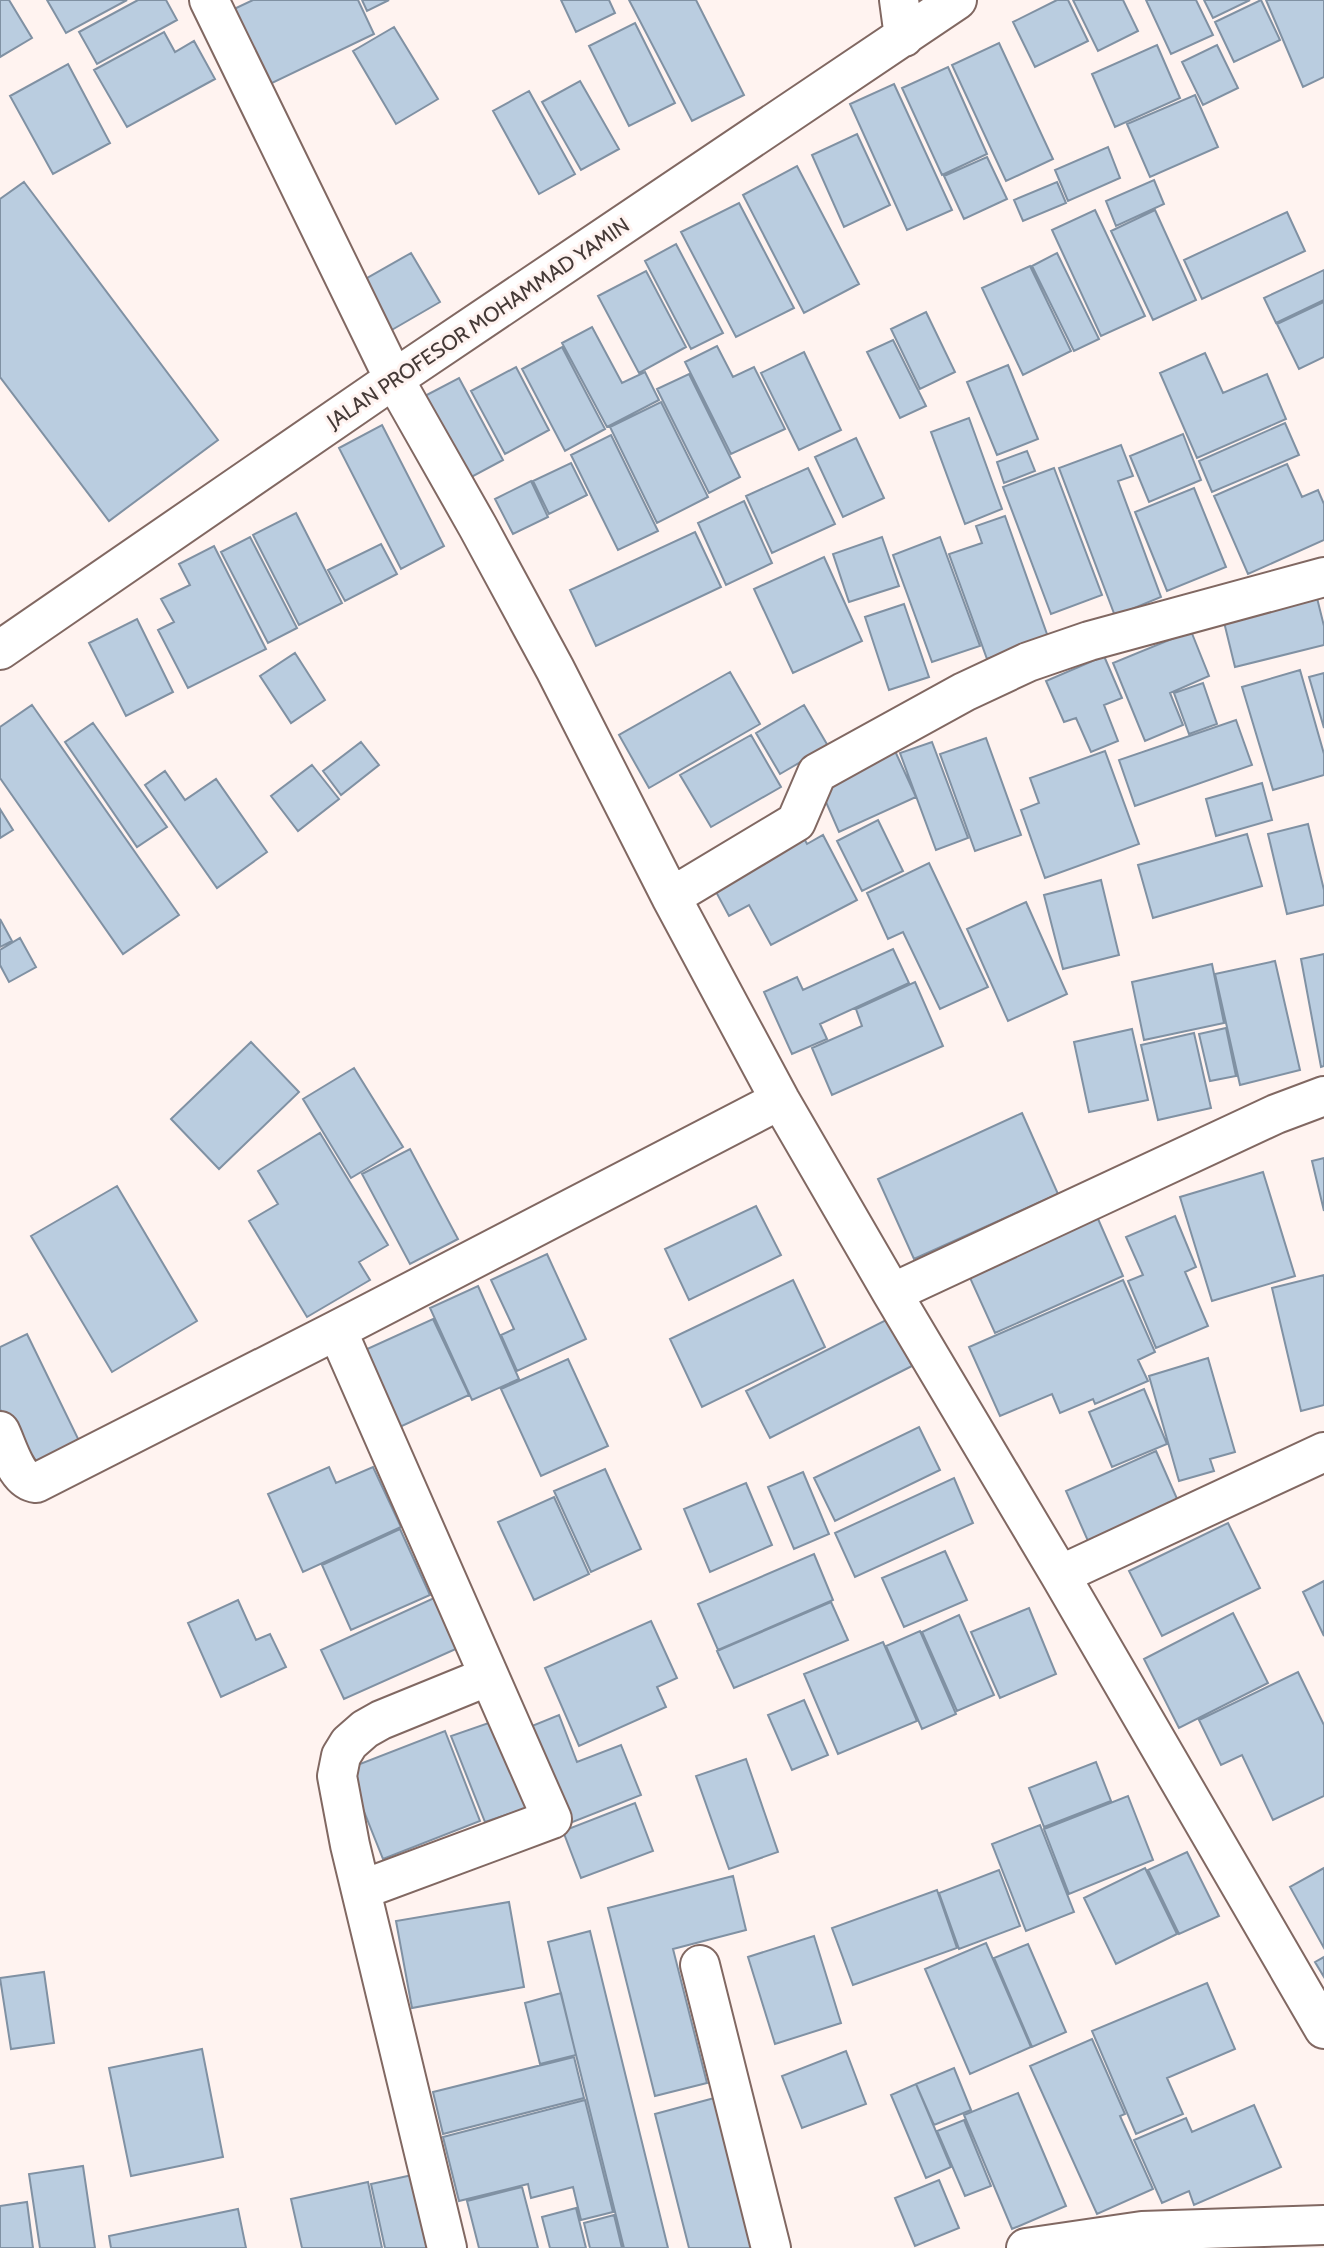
<svg xmlns="http://www.w3.org/2000/svg" width="1324" height="2248" font-family="Cabin,sans-serif">
<rect width="100%" height="100%" fill="#fff3f0"/>
<path fill="#bacde0" stroke="#8091a3" stroke-width="2" d="M0,0H9L32,38L0,57Z
M47,0H127L66,33Z
M138,0H166L177,20L97,64L79,32Z
M253,0H358L374,34L270,84L234,9Z
M362,0H389L367,11Z
M561,0H609L615,13L576,32Z
M629,0H696L744,95L692,121Z
M1057,0H1068L1088,41L1035,67L1013,22Z
M1073,0H1123L1138,31L1098,51Z
M1146,0H1196L1213,35L1171,54Z
M1204,0H1250L1213,18Z
M1261,0L1280,40L1234,62L1215,22Z
M1266,0H1324V77L1303,87Z
M635,23L675,103L629,126L589,46Z
M394,27L438,99L396,124L353,51Z
M164,32L175,52L194,41L215,79L127,127L94,70Z
M999,43L1053,159L1006,181L952,65Z
M1157,45L1180,98L1115,127L1092,74Z
M1217,45L1238,88L1203,105L1182,62Z
M68,64L110,143L53,174L10,96Z
M948,67L987,154L942,175L902,88Z
M580,81L619,149L581,170L542,102Z
M894,84L952,210L907,230L850,104Z
M529,91L575,174L539,194L493,111Z
M1195,95L1218,147L1150,177L1127,124Z
M857,134L890,205L844,227L812,155Z
M1108,147L1120,178L1068,201L1055,170Z
M987,157L1007,199L964,219L944,176Z
M797,166L859,284L804,313L743,195Z
M1154,180L1164,204L1116,226L1106,201Z
M24,182L218,440L109,521L0,377V199Z
M1057,182L1066,203L1023,221L1014,200Z
M739,203L794,308L736,337L681,232Z
M1095,210L1145,316L1101,336L1052,230Z
M1155,210L1196,300L1153,320L1111,231Z
M1287,212L1305,251L1202,299L1184,260Z
M676,244L723,333L691,349L645,261Z
M411,253L440,302L390,331L362,281Z
M1057,253L1099,339L1074,351L1032,266Z
M1030,266L1071,351L1023,375L982,288Z
M1324,270V300L1276,323L1264,298Z
M646,271L686,347L639,373L598,296Z
M1324,302V357L1299,369L1277,324Z
M926,312L955,372L920,389L891,329Z
M592,327L622,383L645,372L659,400L607,427L562,343Z
M893,340L926,406L900,418L867,352Z
M717,346L733,377L754,367L785,429L731,454L685,362Z
M562,347L605,429L565,451L522,369Z
M804,352L841,430L799,450L761,373Z
M1205,353L1223,393L1267,374L1286,419L1197,458L1160,373Z
M1008,365L1038,439L997,455L967,382Z
M516,367L549,430L505,454L471,391Z
M689,374L740,477L709,493L657,389Z
M459,378L503,460L464,481L421,398Z
M661,402L708,497L657,523L610,427Z
M969,418L1002,509L965,524L931,432Z
M1285,423L1299,455L1212,492L1199,461Z
M382,425L444,546L401,569L339,448Z
M1183,434L1201,480L1149,502L1130,456Z
M611,435L658,531L618,550L571,455Z
M856,438L884,498L843,517L815,457Z
M1121,445L1133,476L1118,481L1161,597L1115,616L1059,468Z
M1027,451L1035,471L1004,483L997,462Z
M571,463L587,495L549,514L533,481Z
M1287,464L1302,497L1318,490L1324,504V540L1248,574L1214,496Z
M808,468L835,524L772,553L746,496Z
M1054,468L1102,595L1051,614L1003,487Z
M531,481L548,517L513,534L495,499Z
M1194,488L1226,567L1167,591L1135,512Z
M744,501L772,563L726,585L698,523Z
M296,513L342,603L299,625L253,535Z
M1005,516L1048,637L987,659L949,554L982,543L976,526Z
M695,532L721,587L596,646L570,590Z
M250,537L297,628L268,643L221,552Z
M882,537L899,586L849,602L833,554Z
M940,537L980,646L932,662L893,555Z
M381,544L397,574L345,601L328,570Z
M214,546L266,649L188,688L158,630L174,622L161,599L190,585L179,564Z
M824,557L862,641L793,673L754,589Z
M1315,590L1324,626V645L1235,667L1222,614Z
M904,604L929,677L889,690L865,617Z
M137,619L173,692L126,716L89,643Z
M1191,631L1209,676L1170,693L1183,725L1145,741L1113,663Z
M295,653L325,700L291,723L260,676Z
M1104,656L1122,698L1104,705L1118,741L1091,752L1076,718L1064,722L1046,681Z
M1300,670L1324,754V775L1273,790L1242,687Z
M730,672L760,724L649,788L619,735Z
M1324,673V728L1309,677Z
M1203,683L1217,724L1189,734L1174,693Z
M32,705L179,915L123,954L0,778V727Z
M804,705L828,746L780,774L756,733Z
M1236,720L1252,765L1135,806L1119,760Z
M93,723L167,827L137,847L65,742Z
M751,735L781,787L711,827L680,775Z
M986,738L1021,835L975,851L940,754Z
M361,742L379,765L341,795L323,771Z
M932,742L968,838L936,850L900,753Z
M895,751L916,797L839,832L819,786Z
M1105,751L1139,844L1045,878L1021,810L1039,803L1030,778Z
M312,765L339,799L298,831L271,796Z
M165,771L185,800L216,779L267,852L217,888L145,785Z
M1262,783L1272,820L1216,836L1206,799Z
M0,809L13,830L0,838Z
M878,820L903,871L862,891L837,841Z
M1308,824L1324,890V905L1287,914L1268,834Z
M799,829L807,844L823,835L857,900L771,945L749,905L729,916L708,877Z
M1247,834L1262,886L1153,918L1138,865Z
M929,863L988,987L940,1009L903,932L888,939L867,893Z
M1101,880L1119,955L1063,969L1044,895Z
M1026,902L1067,994L1008,1021L967,929Z
M0,919L12,941L0,947Z
M20,938L36,967L9,982L0,965V950Z
M893,949L909,983L820,1024L827,1039L792,1054L764,992L797,977L803,990Z
M1324,954V1066L1321,1067L1301,959Z
M1275,961L1300,1070L1240,1085L1215,974Z
M1212,964L1224,1023L1144,1040L1132,982Z
M915,982L943,1046L832,1095L812,1048L862,1026L856,1009Z
M1226,1028L1236,1076L1210,1081L1199,1034Z
M1132,1029L1148,1100L1089,1112L1074,1042Z
M1194,1033L1211,1108L1158,1120L1141,1045Z
M251,1042L299,1092L219,1169L171,1119Z
M354,1068L403,1147L351,1178L303,1099Z
M1022,1113L1058,1194L914,1259L878,1179Z
M320,1133L388,1245L359,1262L370,1280L307,1317L249,1221L278,1204L258,1171Z
M410,1149L458,1239L410,1264L362,1174Z
M1324,1158V1211L1312,1161Z
M1263,1172L1295,1276L1212,1301L1180,1197Z
M117,1186L197,1321L112,1372L31,1236Z
M756,1206L781,1255L689,1300L665,1249Z
M1095,1212L1123,1276L995,1333L966,1269Z
M1175,1216L1196,1267L1185,1272L1208,1326L1156,1348L1128,1281L1143,1275L1126,1237Z
M547,1254L586,1339L517,1371L501,1335L514,1329L491,1280Z
M1324,1275V1405L1301,1411L1272,1288Z
M793,1280L825,1347L702,1407L670,1339Z
M1123,1280L1155,1352L1138,1360L1148,1381L1095,1404L1093,1399L1060,1413L1052,1394L1000,1416L969,1347Z
M478,1286L519,1379L472,1400L430,1308Z
M433,1319L469,1395L389,1432L354,1355Z
M888,1319L912,1366L770,1438L746,1391Z
M27,1334L84,1451L33,1477L0,1409V1347Z
M1208,1358L1235,1452L1210,1459L1214,1471L1179,1481L1149,1376Z
M568,1359L608,1446L541,1476L501,1389Z
M1144,1389L1167,1444L1112,1467L1089,1412Z
M919,1427L940,1470L835,1521L814,1478Z
M1156,1451L1178,1501L1088,1541L1066,1491Z
M329,1467L336,1483L373,1467L401,1527L303,1572L268,1494Z
M605,1469L641,1549L591,1572L554,1491Z
M803,1472L829,1534L794,1549L768,1487Z
M954,1478L973,1523L855,1577L835,1533Z
M746,1483L772,1545L710,1572L684,1509Z
M554,1497L589,1574L534,1600L498,1522Z
M1228,1523L1260,1588L1162,1636L1129,1571Z
M400,1529L430,1595L351,1630L322,1565Z
M945,1551L967,1600L904,1627L882,1578Z
M814,1554L833,1600L718,1650L698,1604Z
M1324,1581V1636L1303,1592Z
M434,1598L458,1648L344,1699L321,1650Z
M238,1600L256,1640L270,1634L286,1667L221,1697L188,1623Z
M831,1602L848,1640L734,1688L717,1651Z
M1029,1608L1056,1674L1000,1698L971,1632Z
M1233,1613L1268,1683L1179,1728L1144,1659Z
M959,1615L994,1695L957,1711L922,1632Z
M651,1621L677,1678L657,1687L666,1707L579,1746L545,1668Z
M920,1631L956,1714L922,1729L886,1646Z
M883,1642L917,1721L838,1754L804,1674Z
M1298,1672L1324,1725V1796L1273,1820L1242,1755L1221,1765L1199,1720Z
M804,1700L828,1755L792,1770L768,1715Z
M559,1715L577,1762L621,1745L641,1795L560,1827L522,1730Z
M506,1717L539,1804L485,1822L451,1736Z
M445,1731L480,1821L383,1859L347,1769Z
M746,1759L778,1852L729,1869L696,1776Z
M1096,1762L1111,1801L1044,1827L1029,1788Z
M1128,1796L1153,1860L1069,1894L1044,1829Z
M635,1803L653,1851L581,1878L563,1831Z
M1040,1825L1074,1912L1026,1931L992,1844Z
M1187,1852L1219,1916L1179,1934L1148,1870Z
M1145,1868L1177,1934L1116,1964L1084,1898Z
M1324,1868V1948L1290,1887Z
M999,1870L1020,1926L959,1949L939,1893Z
M733,1876L746,1930L673,1949L707,2083L655,2096L608,1908Z
M937,1890L957,1948L853,1985L832,1928Z
M509,1902L524,1987L412,2008L396,1921Z
M590,1931L668,2248H624L548,1942Z
M814,1936L841,2023L775,2044L748,1957Z
M986,1943L1031,2047L970,2074L925,1969Z
M1028,1944L1066,2032L1032,2047L994,1958Z
M1324,1957V1977L1315,1962Z
M44,1972L54,2043L11,2049L0,1978Z
M1207,1983L1235,2049L1167,2078L1183,2114L1136,2134L1092,2031Z
M561,1993L576,2055L540,2064L525,2003Z
M1092,2039L1125,2114L1120,2116L1153,2189L1097,2214L1030,2066Z
M202,2049L223,2157L131,2176L109,2068Z
M846,2051L866,2104L802,2128L782,2076Z
M574,2057L584,2098L443,2134L433,2092Z
M954,2068L971,2110L934,2125L916,2084Z
M916,2084L951,2167L926,2178L891,2095Z
M1018,2093L1066,2206L1012,2229L964,2115Z
M718,2097L756,2248H689L655,2114Z
M585,2100L613,2212L581,2220L573,2187L531,2198L528,2184L459,2201L443,2137Z
M1254,2105L1281,2167L1194,2205L1189,2191L1162,2203L1134,2140L1186,2118L1192,2132Z
M964,2120L991,2186L965,2196L937,2131Z
M83,2166L95,2248H40L29,2174Z
M426,2172L443,2248H385L371,2184Z
M939,2180L959,2228L915,2246L895,2198Z
M368,2182L382,2248H302L291,2199Z
M522,2187L538,2248H479L467,2201Z
M27,2202L33,2248H0V2206Z
M576,2208L586,2248H550L542,2217Z
M238,2209L246,2248H111L109,2236Z
M614,2215L622,2248H590L584,2223Z"/>
<g fill="none" stroke-linecap="round" stroke-linejoin="round">
<g stroke="#816862" stroke-width="42">
<path id="street" d="M209,0L394,379L478,527L555,669L671,897L780,1100L892,1293L1060,1575L1324,2029
M899,0L904,37
M0,650L394,379L957,0
M671,897L796,822L817,773L964,692L1028,662L1089,641L1324,577
M892,1293L1276,1114L1324,1096
M337,1330L552,1819L361,1890
M0,1431C8,1447 16,1481 36,1483L337,1330L780,1100
M1060,1575L1324,1452
M700,1965L771,2248
M447,2248L350,1845L337,1776L341,1756L349,1743L365,1729L381,1720L489,1676
M1026,2248L1142,2231L1324,2225"/>
</g>
<use href="#street" stroke="#fff" stroke-width="38"/>
</g>
<g text-anchor="middle" dominant-baseline="central" stroke-width="6" stroke-linejoin="round" paint-order="stroke">
<g font-size="21" fill="#453a37" stroke="#fff3f0">
<text transform="translate(478 323) rotate(-34)">JALAN PROFESOR MOHAMMAD YAMIN</text>
</g>
</g>
</svg>
